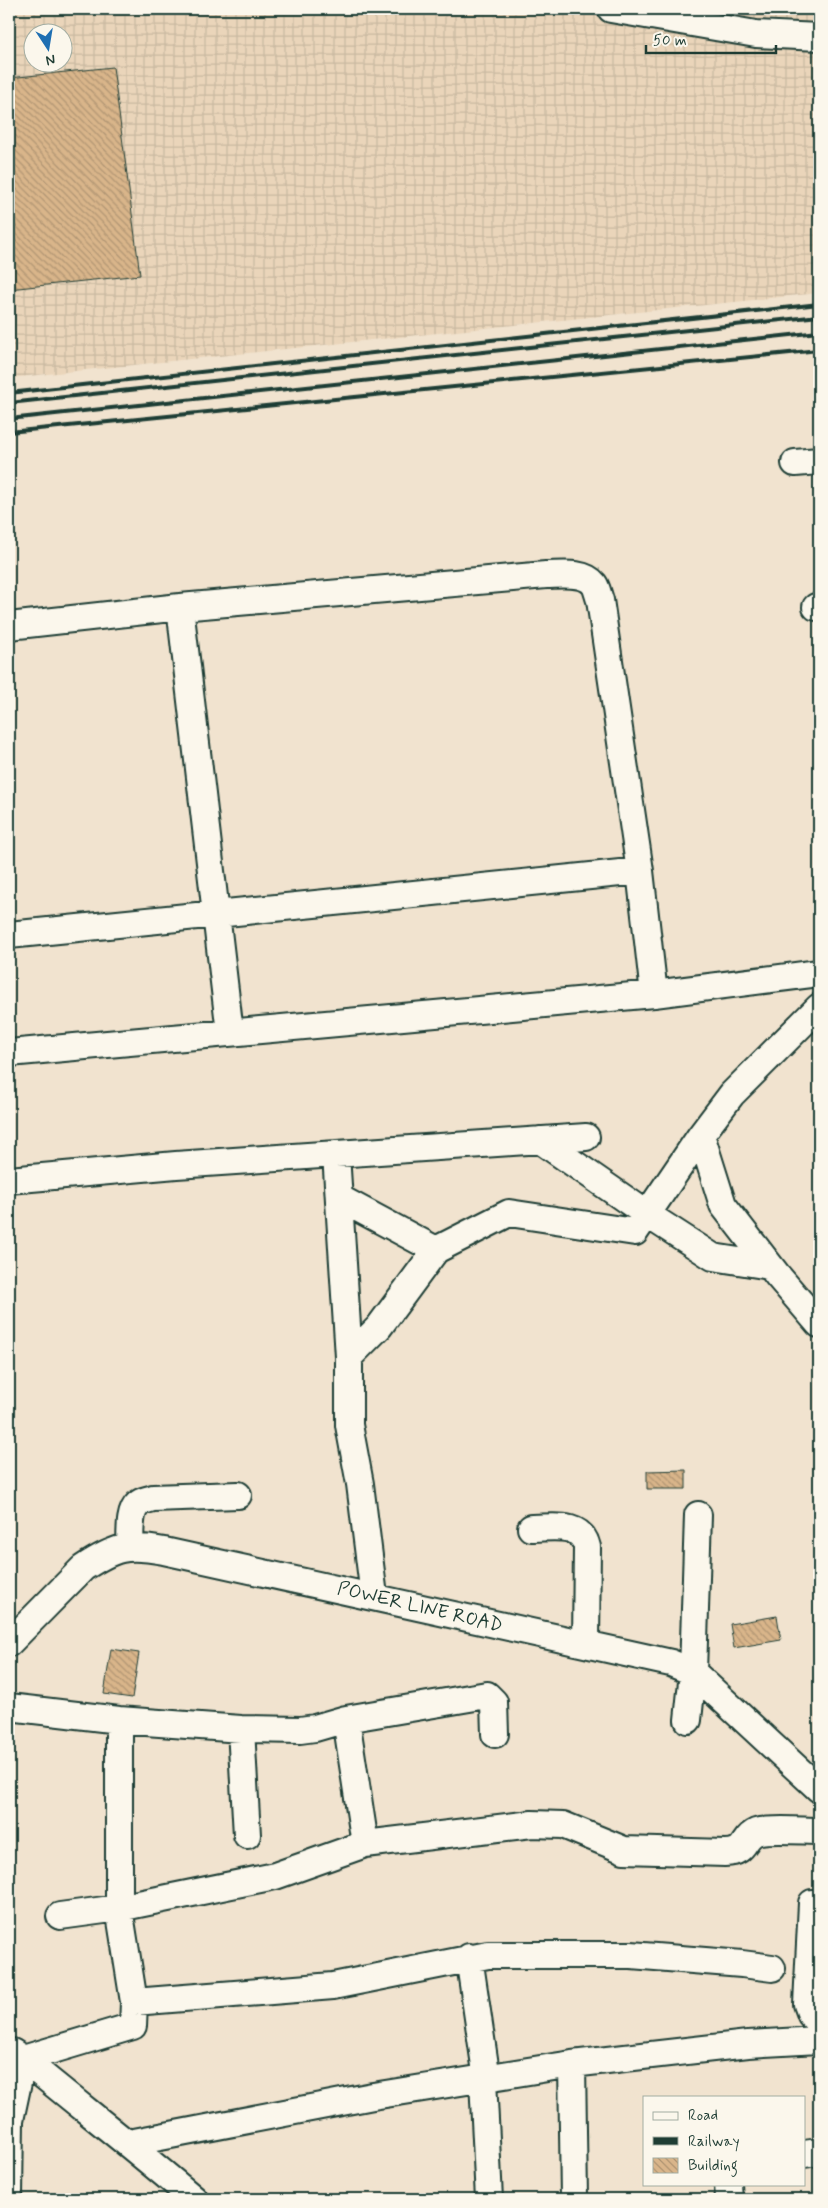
<svg xmlns="http://www.w3.org/2000/svg" width="828" height="2208" font-family="Mynerve,sans-serif">
<defs>
<pattern id="industrial-grid" width="8" height="8" patternUnits="userSpaceOnUse" patternTransform="scale(1.25)"><rect width="8" height="8" fill="#ead5ba"/><path d="M0 4h8M4 0v8" fill="none" stroke="#c8b8a0"/></pattern>
<pattern id="building-back-hatch" width="6" height="6" patternUnits="userSpaceOnUse" patternTransform="scale(1.25)"><rect width="6" height="6" fill="#d9b58a"/><path d="M-1 5l2 2M0 0l6 6M5-1l2 2" fill="none" stroke="#af9472"/></pattern>
</defs>
<rect width="100%" height="100%" fill="#f1e3cf"/>
<filter id="ink" filterUnits="userSpaceOnUse"><feTurbulence type="fractalNoise" baseFrequency=".02" numOctaves="2"/><feDisplacementMap in="SourceGraphic" scale="10" xChannelSelector="R" yChannelSelector="G"/><feConvolveMatrix kernelMatrix="1 2 1 2 8 2 1 2 1" color-interpolation-filters="sRGB"/></filter>
<g filter="url(#ink)">
<path fill="url(#industrial-grid)" fill-rule="evenodd" d="M9,9H819V293L9,378ZM32,32H62V62H32Z"/>
<path fill="url(#building-back-hatch)" stroke="#1f3d34" d="M113,67L140,275L9,289V78Z
M686,1470V1489H647V1471Z
M777,1616L781,1640L734,1648L730,1624Z
M111,1649L139,1653L132,1698L104,1694Z"/>
<g fill="none" stroke-linecap="round" stroke-linejoin="round">
<g stroke="#1f3d34" stroke-width="30">
<path id="minor" d="M611,9L756,34L819,37
M795,463L819,461
M180,607L230,1033
M816,607H819
M9,626L180,607L546,575C560,575 584,571 594,584C597,588 598,595 600,600L640,871L654,994L819,973
M9,935L640,871
M819,1007L732,1094L701,1135L723,1205L778,1276L819,1324
M9,1053L654,994
M540,1140L648,1215L713,1257L770,1266
M336,1154L349,1357
M9,1180L176,1165L586,1137
M339,1198L436,1250
M531,1528C552,1528 581,1521 587,1547L586,1644
M130,1548C131,1535 128,1513 138,1504C142,1500 148,1500 153,1498L238,1495
M374,1596L360,1484L349,1425V1357L379,1327L436,1250L509,1213L635,1232L701,1135
M9,1643L83,1568C115,1547 126,1544 164,1551L671,1663L693,1672L819,1789
M9,1707L119,1720L241,1729L300,1730L315,1728L346,1719L487,1695L494,1702L495,1734
M346,1719L365,1844
M688,1720L693,1672L698,1515
M241,1729L247,1835
M812,1903L807,2004L811,2015L819,2023
M60,1916L119,1908L275,1876L365,1844L532,1824L563,1825L624,1850L725,1853C747,1853 742,1838 756,1832C769,1828 804,1831 819,1831
M469,1957L487,2079
M134,2002L333,1986L488,1955H631L742,1964L772,1968
M12,2052L23,2059C80,2106 138,2151 194,2199
M572,2064L574,2198
M483,2080L489,2199
M129,2143L373,2096L572,2064L748,2044L819,2040
M804,2154L819,2152
M728,2184L729,2199
M9,2196L10,2120L23,2059L133,2026L134,2002L119,1908V1720"/>
</g>
<use href="#minor" stroke="#fbf7ec" stroke-width="26"/>
<path stroke="#1f3d34" stroke-width="4" d="M9,393L819,304
M9,403L819,316
M9,419L819,332
M9,432L819,350"/>
</g>
</g>
<g text-anchor="middle" dominant-baseline="central" stroke-width="4" stroke-linejoin="round" paint-order="stroke">
<g font-size="19" fill="#1f3d34" stroke="#fbf7ec">
<text transform="translate(420 1607) rotate(13)">POWER LINE ROAD</text>
</g>
</g>
<rect width="828" height="2208" fill="none" stroke="#fbf7ec" stroke-width="30"/>
<rect x="15" y="15" width="798" height="2178" fill="none" stroke="#1f3d34" stroke-width="2" filter="url(#ink)"/>
<rect x="643" y="2096" width="162" height="90" fill="#fbf7ec" stroke="#a3ada2"/>
<rect x="653" y="2112" width="25" height="8" fill="#fbf7ec" stroke="#a3ada2"/>
<text x="688" y="2120" font-size="15" fill="#1f3d34">Road</text>
<rect x="653" y="2137" width="25" height="8" fill="#1f3d34" stroke="#a3ada2"/>
<text x="688" y="2146" font-size="15" fill="#1f3d34">Railway</text>
<rect x="653" y="2158" width="25" height="15" fill="url(#building-back-hatch)" stroke="#a3ada2"/>
<text x="688" y="2170" font-size="15" fill="#1f3d34">Building</text>
<g transform="translate(48 48) rotate(168)"><circle r="24" fill="#fbf7ec" stroke="#a3ada2"/>
<path d="M0-4L9 19L0 12L-9 19Z" fill="#1f6fb2"/>
<text y="-8" font-size="14" font-weight="bold" text-anchor="middle" fill="#1f3d34">N</text>
</g>
<path d="M646 45v8h130v-8" fill="none" stroke="#1f3d34" stroke-width="2.5"/>
<text x="653" y="45" font-size="15" fill="#1f3d34" stroke="#fbf7ec" stroke-width="4" paint-order="stroke">50 m</text>
</svg>
